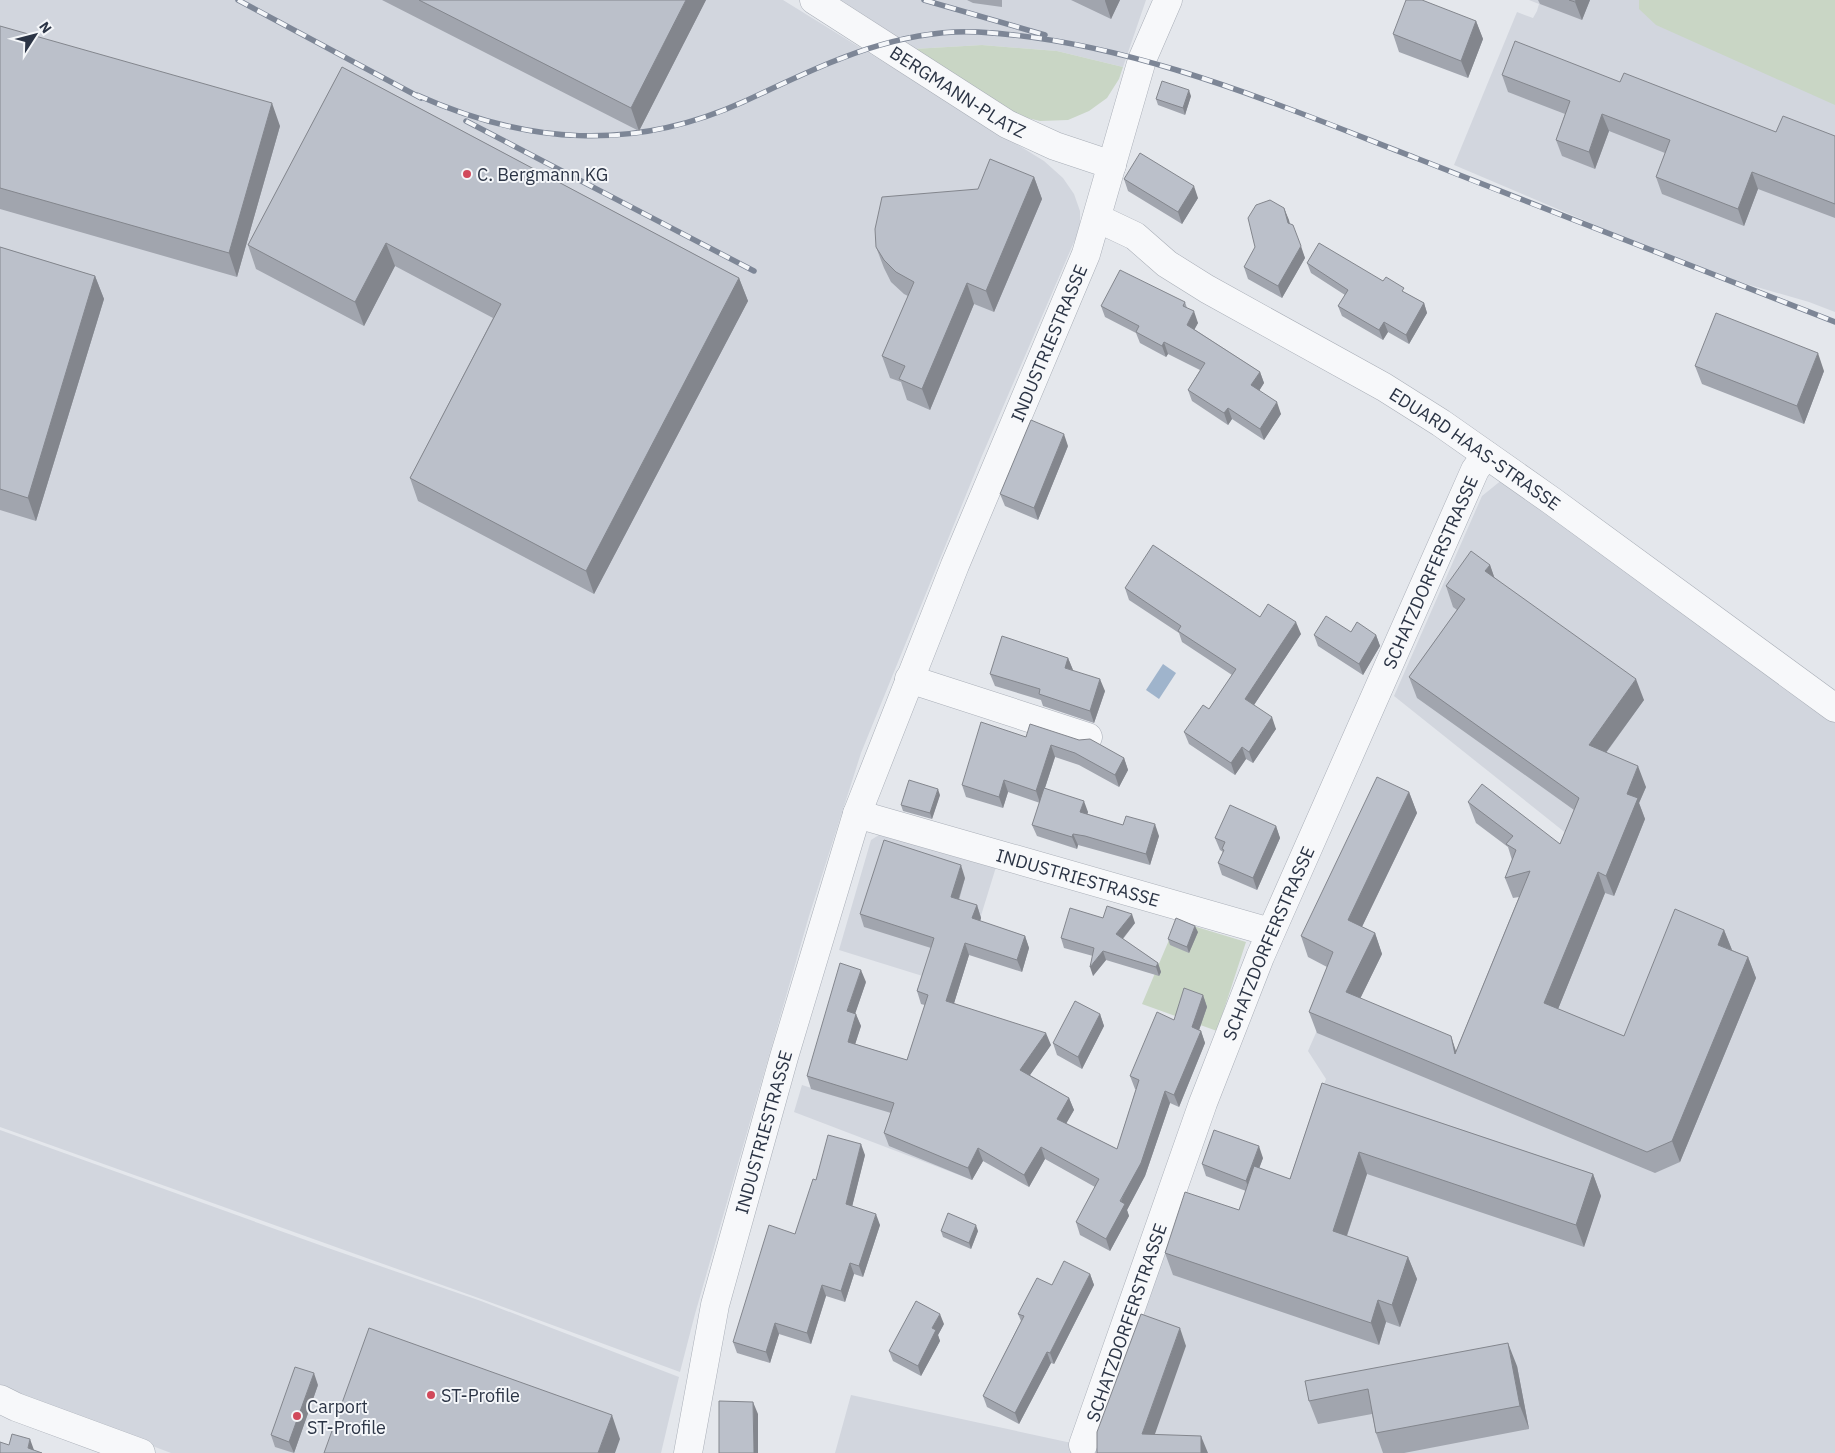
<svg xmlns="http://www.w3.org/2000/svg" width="1835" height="1453" font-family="'IBM Plex Sans',sans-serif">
<rect width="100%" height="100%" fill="#e4e7ec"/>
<path fill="#d2d6de" d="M0,0H783L1044,161L1063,178L1074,194L1080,211V228L981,458L861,753L809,916L695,1314L680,1372L484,1300L0,1127Z
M841,0H1146L1123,67L1057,51L982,45L913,49L884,28Z
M1529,0H1835V312L1809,302L1708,273L1454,165L1517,12L1533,18L1537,11L1539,4Z
M1503,479L1835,720V1453H835L851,1395L1067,1442L1091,1445L1178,1198L1271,1229L1326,1079L1308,1051L1329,1003L1468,1061L1577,842L1394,696L1482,496Z
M882,833L996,867L951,1013L1051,1045L1014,1098L972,1180L794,1112L802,1085L855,1102L912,1072L932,1007L921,1004L929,978L839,950L871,840Z
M0,1130L328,1248L481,1301L679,1377L661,1453H171L39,1403L0,1384Z"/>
<path fill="#c9d6c5" d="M1639,0H1835V105L1656,25L1639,9Z
M982,45L1057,51L1123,67L1119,79L1107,98L1089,111L1068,120L1040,121L1019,116L913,49Z
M1177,921L1246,942L1217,1031L1142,1004Z"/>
<path fill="#9fb4cc" d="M1163,664L1176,673L1159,699L1146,690Z"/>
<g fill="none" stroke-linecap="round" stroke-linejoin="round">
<g stroke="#a9aeb7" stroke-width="29">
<g id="minor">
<path id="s1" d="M814,0L1007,124L1055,146L1112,165"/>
<path id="s2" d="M1097,218L1135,236L1167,264L1207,289L1384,387L1441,423L1552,501L1835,708"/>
<path d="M909,679L1088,737"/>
<path id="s3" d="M857,814L1270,932"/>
<path d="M0,1399L16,1407L141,1453"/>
<path id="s4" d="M1083,1445L1203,1103L1260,957L1475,470L1486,455"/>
<path id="s5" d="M688,1453L715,1305L784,1057L857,814L955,565L1086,254L1142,60L1168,0"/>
</g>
</g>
<use href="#minor" stroke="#f7f8fa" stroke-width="28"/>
<g stroke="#7d8696" stroke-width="5.5">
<path id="rail" d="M238,0L421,98
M924,0L1045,35
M417,95C526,144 632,152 743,102C817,68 893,28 978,32C1129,40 1276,104 1416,158C1555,213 1695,267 1835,322
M466,121L754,271"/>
</g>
<use href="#rail" stroke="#f4f6f9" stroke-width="4" stroke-dasharray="11" stroke-linecap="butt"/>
</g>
<path fill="#a1a5ae" d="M382,0H706L639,131Z
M967,0H1002V7L973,3Z
M1071,0H1120L1111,19Z
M1538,0H1590L1582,20L1540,4Z
M1476,21L1483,39L1468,78L1399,52L1393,34Z
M0,26L280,126L237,277L0,209Z
M342,67L739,278L748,301L594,594L418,501L410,478L493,318L395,266L364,326L256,269L248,245Z
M1502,75L1620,82L1776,132L1835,136V218L1758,189L1744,226L1662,194L1656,177L1665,153L1609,131L1595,169L1562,156L1556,140L1565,114L1508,92Z
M1191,96L1185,115L1158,105L1156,99Z
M1034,177L1042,199L994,312L974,304L930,410L907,400L901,382L890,378L882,356L908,296L904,294L891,282L884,268L876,247L978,189Z
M1124,179L1198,198L1182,224L1128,191Z
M1284,208L1290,224L1305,258L1282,298L1248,279L1244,267Z
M0,247L95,276L104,299L36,521L0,510Z
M1307,263L1383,281L1424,303L1427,313L1409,344L1388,332L1383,340L1342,316L1338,306L1345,295L1311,273Z
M1185,302L1187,308L1198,323L1194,329L1260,372L1264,383L1259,391L1281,414L1264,440L1232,419L1228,425L1192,401L1188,390L1200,370L1168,354L1166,357L1140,343L1136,333L1105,317L1101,306Z
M1695,366L1824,371L1804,424L1702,384Z
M1068,446L1038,520L1005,506L1000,494Z
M1490,565L1494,577L1644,700L1606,753L1646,787L1639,803L1645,819L1614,896L1605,893L1558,1009L1624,1036L1724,930L1732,950L1748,957L1756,978L1680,1162L1655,1173L1317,1033L1309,1012L1327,967L1308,957L1301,936L1409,792L1417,813L1362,927L1375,933L1382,954L1360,999L1456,1051L1519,897L1513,898L1505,878L1512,860L1508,847L1476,823L1468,802L1560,844L1574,810L1417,698L1409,677L1457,610L1453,607L1446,586Z
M1125,588L1260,617L1301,634L1254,705L1276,729L1253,763L1246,759L1235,775L1189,744L1184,732L1209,709L1232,675L1182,642L1179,633L1129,600Z
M1351,632L1376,635L1380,646L1363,675L1318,646L1314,635Z
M1068,658L1073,670L1105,691L1094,723L1043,706L1041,700L995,686L990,674Z
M1026,737L1124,758L1128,770L1119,787L1079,765L1055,757L1045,788L1088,812L1087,814L1159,836L1150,865L1089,848L1078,845L1077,849L1037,836L1032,825L1040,803L1008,792L1003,808L966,797L962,785Z
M940,795L932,819L903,811L901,805Z
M1276,826L1280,838L1257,890L1222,875L1218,863L1223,852L1220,850L1215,838Z
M965,878L959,900L977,905L981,918L980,921L1025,936L1029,948L1022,972L969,955L954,1003L1051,1045L1030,1075L1069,1098L1074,1110L1066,1123L1117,1149L1136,1089H1135L1130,1076L1174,1020L1203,995L1207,1007L1199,1030L1201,1031L1205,1043L1179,1107L1170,1103L1145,1176L1127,1210L1129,1216L1110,1251L1080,1235L1076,1222L1095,1187L1045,1159L1029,1187L983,1161L972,1180L889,1146L884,1133L891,1113L811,1089L807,1076L866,982L855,1013L861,1026L855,1044L907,1060L925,1005L921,1004L917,991L931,948L864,927L860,914Z
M1103,918L1135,923L1123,939L1158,963L1161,972L1159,976L1106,960L1093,976V956L1064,948L1061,938Z
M1198,932L1189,953L1170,945L1168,939Z
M1100,1014L1104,1026L1082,1069L1057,1055L1053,1043Z
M1322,1083L1593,1174L1601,1196L1584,1247L1367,1174L1347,1236L1408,1257L1417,1279L1400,1327L1386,1322L1379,1345L1173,1275L1165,1253L1239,1210L1246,1191L1206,1176L1202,1164L1263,1158L1259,1168L1290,1179Z
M865,1155L852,1206L880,1225L863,1277L854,1274L845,1302L826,1296L811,1344L779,1334L770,1363L737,1353L733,1342L795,1234L816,1180Z
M941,1231H978L971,1249L943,1237Z
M1090,1274L1094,1285L1054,1364L1051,1363L1019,1424L987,1407L983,1396L1021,1321L1018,1314L1052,1285Z
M944,1324L938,1335L940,1341L921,1376L893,1361L889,1351Z
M1517,1366L1529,1429L1404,1453H1383L1376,1433L1372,1414L1318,1424L1309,1401L1305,1381Z
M318,1385L294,1453L275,1447L271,1435Z"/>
<path fill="#83868d" d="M686,0H706L639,131L631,108Z
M1105,0H1120L1111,19L1105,1Z
M1576,0H1590L1582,20L1575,2Z
M1476,21L1483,39L1468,78L1461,61Z
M1189,90L1191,96L1185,115L1183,108Z
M272,103L280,126L237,277L229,253Z
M1602,114L1609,131L1595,169L1589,152Z
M1752,172L1758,189L1744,226L1738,209Z
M1034,177L1042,199L994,312L986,291Z
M1194,186L1198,198L1182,224L1178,212Z
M1284,208L1289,220L1292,235L1288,223Z
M386,243L395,266L364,326L355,302Z
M1301,246L1305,258L1282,298L1278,286Z
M95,276L104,299L36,521L28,498Z
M739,278L748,301L594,594L586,571Z
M967,283L974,304L930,410L922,389Z
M1424,303L1427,313L1409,344L1406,335Z
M1194,311L1198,323L1191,336L1187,325Z
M1384,322L1388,332L1383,340L1379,330Z
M1164,342L1168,354L1166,357L1162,346Z
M1818,353L1824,371L1804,424L1797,406Z
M1260,372L1264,383L1255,397L1251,385Z
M1277,402L1281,414L1264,440L1260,429Z
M1228,408L1232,419L1228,425L1224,413Z
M1064,434L1068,446L1038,520L1034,508Z
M1490,565L1497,585L1485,571Z
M1296,622L1301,634L1250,711L1245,699Z
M1376,635L1380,646L1363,675L1359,664Z
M1068,658L1073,670L1065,668Z
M1100,679L1105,691L1094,723L1090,711Z
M1636,679L1644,700L1596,766L1589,745Z
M1272,717L1276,729L1253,763L1249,752Z
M1051,745L1055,757L1040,803L1036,791Z
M1242,747L1246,759L1235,775L1231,763Z
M1124,758L1128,770L1119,787L1115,775Z
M1638,766L1646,787L1639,803L1645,819L1614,896L1606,876L1627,794Z
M1004,780L1008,792L1003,808L999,797Z
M938,789L940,795L932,819L930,813Z
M1409,792L1417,813L1355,941L1348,920Z
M1084,801L1088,812L1085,823L1080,812Z
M1155,824L1159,836L1150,865L1146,854Z
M1276,826L1280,838L1257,890L1253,878Z
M1073,834L1078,845L1077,849L1072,837Z
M961,865L965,878L955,910L951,897Z
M1598,872L1605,893L1552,1024L1544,1003Z
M977,905L981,918L977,931L972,918Z
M1132,914L1135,923L1119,943L1116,934Z
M1195,926L1198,932L1189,953L1187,947Z
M1724,930L1732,950L1718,945Z
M1375,933L1382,954L1353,1013L1346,992Z
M1025,936L1029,948L1022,972L1017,960Z
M965,943L969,955L951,1013L946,1001Z
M1103,951L1106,960L1093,976L1090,967Z
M1748,957L1756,978L1680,1162L1672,1141Z
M1158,963L1161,972L1159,976L1156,967Z
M861,970L866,982L852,1023L847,1011Z
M1203,995L1207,1007L1196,1039L1192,1027Z
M856,1014L861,1026L852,1054L848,1042Z
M1100,1014L1104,1026L1082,1069L1078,1057Z
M1201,1031L1205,1043L1179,1107L1174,1095Z
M1046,1033L1051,1045L1025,1082L1020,1070Z
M1451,1036L1458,1057L1455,1054Z
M1165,1091L1170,1103L1145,1176L1127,1210L1129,1216L1110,1251L1106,1239Z
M1069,1098L1074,1110L1062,1131L1057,1119Z
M861,1144L865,1155L850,1215L846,1204Z
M1259,1146L1263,1158L1250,1193L1246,1181Z
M1041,1147L1045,1159L1029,1187L1024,1175Z
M978,1148L983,1161L972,1180L968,1168Z
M1359,1152L1367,1174L1341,1253L1333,1231Z
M1593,1174L1601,1196L1584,1247L1576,1225Z
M876,1214L880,1225L863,1277L859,1266Z
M976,1225L978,1231L971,1249L969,1243Z
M1408,1257L1417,1279L1400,1327L1392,1305Z
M850,1263L854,1274L845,1302L841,1291Z
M1090,1274L1094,1285L1054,1364L1050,1353Z
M822,1285L826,1296L811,1344L807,1333Z
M1378,1300L1386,1322L1379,1345L1371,1323Z
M940,1314L944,1324L938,1335L940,1341L921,1376L918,1366L932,1328Z
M775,1323L779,1334L770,1363L766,1352Z
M1180,1328L1186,1346L1149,1451L1142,1434Z
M1508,1343L1517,1366L1529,1429L1520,1406Z
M1047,1352L1051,1363L1019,1424L1015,1413Z
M314,1373L318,1385L294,1453L289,1442Z
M753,1402L758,1414V1453H754Z
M612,1415L620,1439L615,1453H598Z
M1201,1436L1208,1453H1201Z
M30,1439L34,1450L33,1453L28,1448Z"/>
<path fill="#bbc0ca" stroke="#83868d" d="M419,0H686L631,108Z
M1406,0H1422L1476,21L1461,61L1393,34Z
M1569,0H1576L1575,2Z
M0,26L272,103L229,253L0,188Z
M1515,41L1620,82L1624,73L1776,132L1783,116L1835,136V204L1752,172L1738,209L1656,177L1670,140L1602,114L1589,152L1556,140L1570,101L1502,75Z
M342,67L739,278L586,571L410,478L501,304L386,243L355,302L248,245Z
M1162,81L1189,90L1183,108L1156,99Z
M1140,153L1194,186L1178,212L1124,179Z
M990,159L1034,177L986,291L967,283L922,389L899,379L905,366L882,356L914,282L896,272L884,260L876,247L875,229L882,197L978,189Z
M1270,200L1284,208L1288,223L1293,225L1301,246L1278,286L1244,267L1255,247L1248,218L1256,205Z
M1319,243L1383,281L1386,277L1404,288L1402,291L1424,303L1406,335L1384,322L1379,330L1338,306L1348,290L1307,263Z
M0,247L95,276L28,498L0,489Z
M1120,270L1185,302L1183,306L1194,311L1187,325L1260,372L1251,385L1277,402L1260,429L1228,408L1224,413L1188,390L1205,363L1164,342L1162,346L1136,332L1139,326L1101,306Z
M1716,313L1818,353L1797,406L1695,366Z
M1031,420L1064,434L1034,508L1000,494Z
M1153,545L1260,617L1268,604L1296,622L1245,699L1272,717L1249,752L1242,747L1231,763L1184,732L1203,705L1209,709L1236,669L1178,631L1181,626L1125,588Z
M1471,551L1490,565L1485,571L1636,679L1589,745L1638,766L1627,794L1638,798L1606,876L1598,872L1544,1003L1624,1036L1675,909L1724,930L1718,945L1748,957L1672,1141L1647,1152L1309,1012L1333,952L1301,936L1377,777L1409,792L1348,920L1375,933L1346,992L1451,1036L1455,1054L1530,871L1505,878L1516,850L1506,844L1513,836L1468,802L1482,784L1560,844L1579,798L1409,677L1465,599L1446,586Z
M1326,616L1351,632L1357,622L1376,635L1359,664L1314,635Z
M1002,636L1068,658L1065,668L1100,679L1090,711L1039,694L1040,689L990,674Z
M981,722L1026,737L1030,724L1079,740L1090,739L1124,758L1115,775L1075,753L1051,745L1036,791L1004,780L999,797L962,785Z
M909,780L938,789L930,813L901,805Z
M1044,788L1084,801L1080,812L1123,825L1126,816L1155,824L1146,854L1085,836L1073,834L1072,837L1032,825Z
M1230,805L1276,826L1253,878L1218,863L1224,850L1222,849L1225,842L1215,838Z
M884,840L961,865L951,897L977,905L972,918L1025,936L1017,960L965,943L946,1001L1046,1033L1020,1070L1069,1098L1057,1119L1117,1149L1139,1080L1130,1076L1157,1012L1174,1020L1184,988L1203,995L1192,1027L1201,1031L1174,1095L1165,1091L1141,1163L1120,1201L1125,1204L1106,1239L1076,1222L1099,1179L1041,1147L1024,1175L978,1148L968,1168L884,1133L894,1103L807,1076L840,963L861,970L847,1011L856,1014L848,1042L907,1060L928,995L917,991L934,938L860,914Z
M1107,906L1132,914L1116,934L1158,963L1156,967L1103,951L1090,967L1094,948L1061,938L1070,908L1103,918Z
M1176,918L1195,926L1187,947L1168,939Z
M1075,1001L1100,1014L1078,1057L1053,1043Z
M1322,1083L1593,1174L1576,1225L1359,1152L1333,1231L1408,1257L1392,1305L1378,1300L1371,1323L1165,1253L1185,1192L1239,1210L1254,1166L1290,1179Z
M1214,1130L1259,1146L1246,1181L1202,1164Z
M828,1135L861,1144L846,1204L876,1214L859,1266L850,1263L841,1291L822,1285L807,1333L775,1323L766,1352L733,1342L769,1225L795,1234L813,1179L816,1180Z
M948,1213L976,1225L969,1243L941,1231Z
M1064,1261L1090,1274L1050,1353L1047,1352L1015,1413L983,1396L1024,1316L1018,1314L1037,1278L1052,1285Z
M916,1301L940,1314L932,1328L936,1330L918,1366L889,1351Z
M1141,1314L1180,1328L1142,1434L1201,1436V1453H1097V1432Z
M369,1328L612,1415L598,1453H324Z
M1508,1343L1520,1406L1376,1433L1368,1389L1309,1401L1305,1381Z
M295,1367L314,1373L289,1442L271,1435Z
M719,1401L753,1402L754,1453H719Z
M12,1434L30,1439L28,1448L42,1453H0V1442L9,1445Z"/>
<g fill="#d1495b" stroke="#f4f6f9" stroke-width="2">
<circle cx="467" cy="174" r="5"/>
<circle cx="431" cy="1395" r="5"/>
<circle cx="297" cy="1416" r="5"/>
</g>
<g text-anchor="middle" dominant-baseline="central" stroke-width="4" stroke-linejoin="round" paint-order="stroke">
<g font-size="18" fill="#2b3445" stroke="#f4f6f9">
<text stroke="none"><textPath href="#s1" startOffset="171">BERGMANN-PLATZ</textPath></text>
<text stroke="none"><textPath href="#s5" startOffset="1170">INDUSTRIESTRASSE</textPath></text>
<text stroke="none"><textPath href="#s2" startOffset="444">EDUARD HAAS-STRASSE</textPath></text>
<text stroke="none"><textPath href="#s4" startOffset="940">SCHATZDORFERSTRASSE</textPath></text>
<text stroke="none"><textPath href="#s3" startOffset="230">INDUSTRIESTRASSE</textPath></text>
<text stroke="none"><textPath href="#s4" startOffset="535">SCHATZDORFERSTRASSE</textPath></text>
<text stroke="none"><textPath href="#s5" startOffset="330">INDUSTRIESTRASSE</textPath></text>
<text stroke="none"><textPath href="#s4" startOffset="130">SCHATZDORFERSTRASSE</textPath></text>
</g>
<g font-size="18" fill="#2b3445" stroke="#f4f6f9" text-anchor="start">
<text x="477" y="174">C. Bergmann KG</text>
<text x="441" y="1395">ST-Profile</text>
<text x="307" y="1406">Carport<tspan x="307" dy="21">ST-Profile</tspan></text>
</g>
</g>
<g transform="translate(35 35) rotate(54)" stroke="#f4f6f9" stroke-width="4" paint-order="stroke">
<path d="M0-4L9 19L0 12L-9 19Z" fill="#2b3445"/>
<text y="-8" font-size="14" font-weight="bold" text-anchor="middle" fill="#2b3445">N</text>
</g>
</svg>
